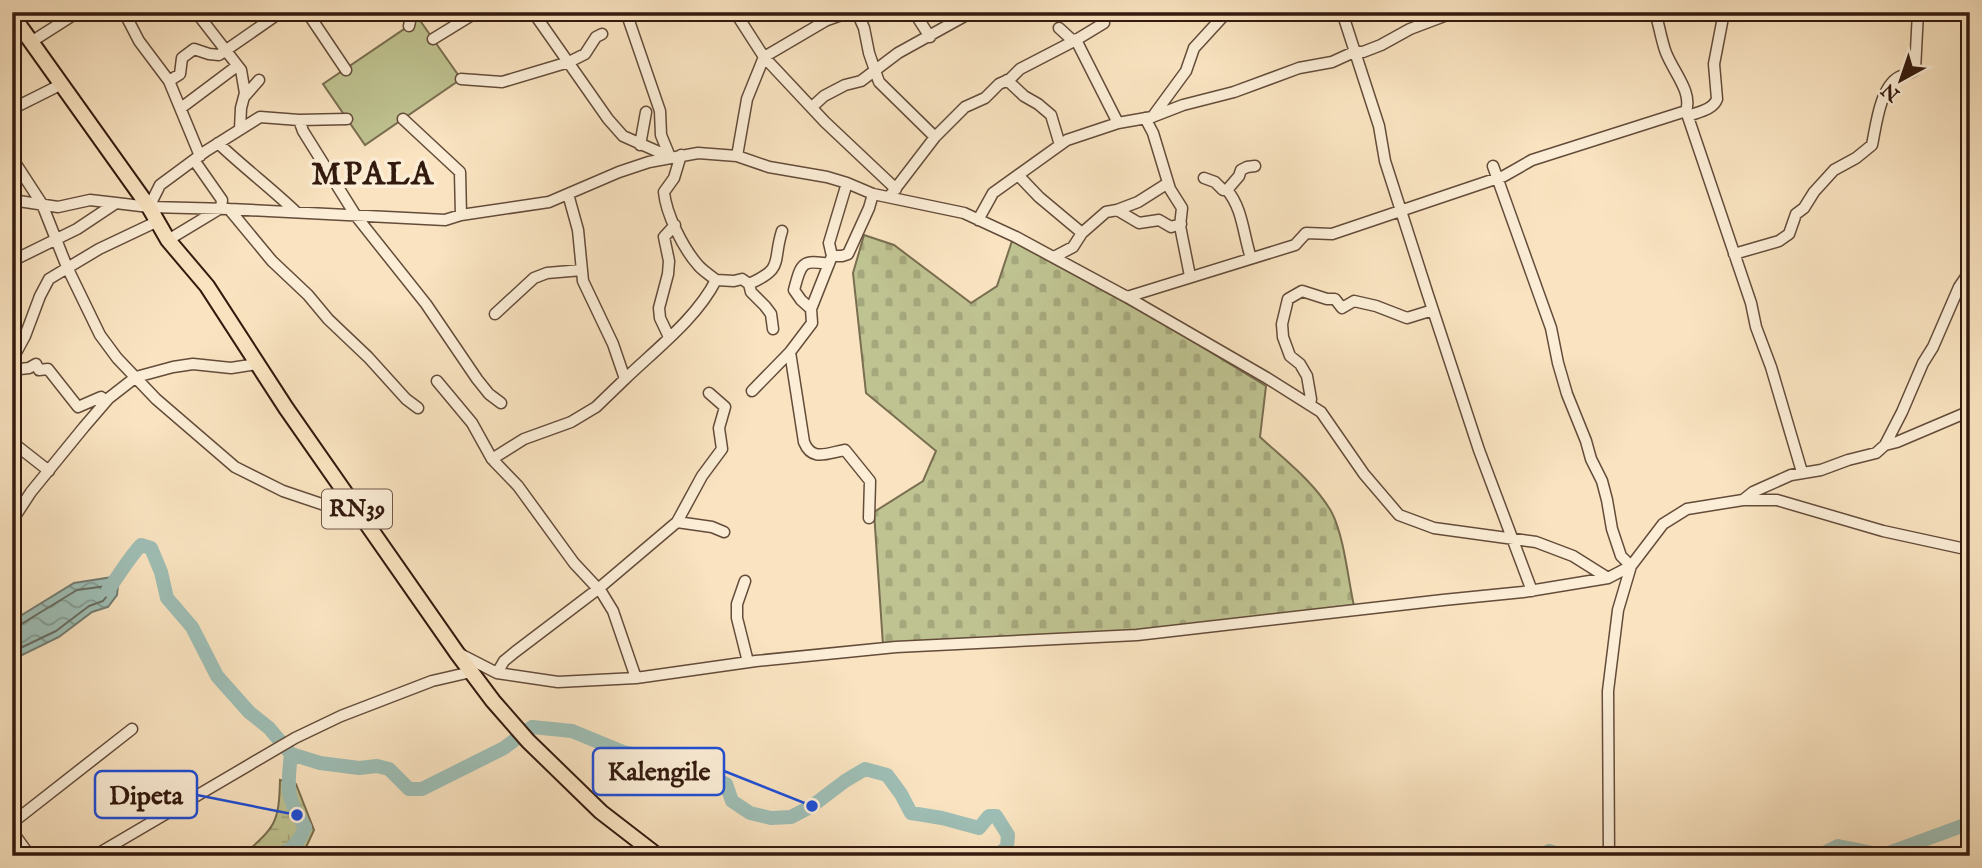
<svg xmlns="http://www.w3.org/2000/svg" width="1982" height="868" font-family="'IM FELL English',serif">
<defs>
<pattern id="wetland-marsh" width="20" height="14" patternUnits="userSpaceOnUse" patternTransform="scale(1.75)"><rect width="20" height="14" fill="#bfc391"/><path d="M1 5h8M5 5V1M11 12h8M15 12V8" fill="none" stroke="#a5a77c"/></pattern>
<pattern id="cemetery-stones" width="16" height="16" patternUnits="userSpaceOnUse" patternTransform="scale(1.75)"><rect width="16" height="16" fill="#bfc391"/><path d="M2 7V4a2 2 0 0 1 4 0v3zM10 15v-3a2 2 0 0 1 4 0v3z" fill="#a5a77c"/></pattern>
<pattern id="water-waves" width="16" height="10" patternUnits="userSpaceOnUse" patternTransform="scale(1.75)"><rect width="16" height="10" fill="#9ebeb5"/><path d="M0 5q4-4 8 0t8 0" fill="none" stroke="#819a92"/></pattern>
</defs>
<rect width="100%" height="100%" fill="#f9e3c0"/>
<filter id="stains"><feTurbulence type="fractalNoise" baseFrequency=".00286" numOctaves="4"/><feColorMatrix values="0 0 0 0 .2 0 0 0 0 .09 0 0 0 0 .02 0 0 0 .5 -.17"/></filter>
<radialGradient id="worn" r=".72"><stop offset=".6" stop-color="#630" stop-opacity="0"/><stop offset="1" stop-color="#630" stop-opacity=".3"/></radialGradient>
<path fill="url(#wetland-marsh)" stroke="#796e50" stroke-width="2" d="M280,780L296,784L314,830L302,856H242C275,827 279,824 280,780Z"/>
<path fill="url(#cemetery-stones)" stroke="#796e50" stroke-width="2" d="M864,235L894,245L971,303L997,286L1012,241L1163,323L1266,386L1260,437C1285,460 1314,482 1331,511C1344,535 1348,579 1354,606L1136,632L883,645L874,512L923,481L936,451L866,393L853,273Z"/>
<path fill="#bfc391" stroke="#796e50" stroke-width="2" d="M419,19L461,79L365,145L323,84Z"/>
<path fill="url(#water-waves)" stroke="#737c72" stroke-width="2" d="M119,576L117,595L108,607L92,612L59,637L12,660V621L74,583Z"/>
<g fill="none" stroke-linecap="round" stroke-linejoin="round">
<path stroke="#686c62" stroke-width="2" d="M12,627L18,626L77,590L107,586L110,588V592L103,601L89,606L56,631L12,652"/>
<path stroke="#9ebeb5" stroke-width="14" d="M108,590C120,574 128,559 141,545L151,548L161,572L167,598L192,627L217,676L249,712L269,728L291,754C287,788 286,799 305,827C301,838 294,850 281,853C273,854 271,851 263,856
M291,754L320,763L359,768L377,766L389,769L409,789H422L504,748L532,727L572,731L623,752L663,760L706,774L726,784L732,801L750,813L771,818L791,817L812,806L845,781L865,769L887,775L901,794L911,813L942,818L979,828L989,816H996L1008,835L1007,847L997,856
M1540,856L1549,851L1565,856
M1818,856L1838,846L1883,855L1970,823"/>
<g stroke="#644c3a" stroke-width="13">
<path id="minor" d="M124,12L139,41L169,81L200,156
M196,12L241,70L245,93L241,108L240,129
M307,12L346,70
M533,12L608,119L623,136L670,157
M626,12L660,111L661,135L670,157
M735,12L764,57L825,122L896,189
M914,12L930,37
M1096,12L1104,23L1076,40L1118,123
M1342,12L1379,126L1385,161L1428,295L1479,450L1532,591
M1655,12C1659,25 1661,38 1665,50C1671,69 1693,91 1686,111L1751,303L1756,327L1771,367L1802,472
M409,26L412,12
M1059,28L1071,39L1076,40
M433,39L477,12
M31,42L78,12
M461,79L502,82L569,62L585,54L596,37L602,34
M1007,80L1024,96L1038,104L1051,115L1060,145
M169,81L180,74L182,58L194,49L209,54L219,55L281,12
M245,96L259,80
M812,107L824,96L845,85L861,81L898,53L972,12
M181,108L237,66
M12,109L62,84
M1153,116L1186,71L1194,48L1227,12
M1688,116C1698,112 1713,110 1717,99L1714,64L1724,12
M1145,118L1153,133L1170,189L1182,208L1180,226L1190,276
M403,119L460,172L461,215
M299,120L303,131L356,216L426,304L477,379L489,394L501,403
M935,137L965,107L985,98L999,84L1010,79L1020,69L1076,40
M218,143C243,167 271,188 296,212
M640,145L646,112
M737,156L747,99L764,57L827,20L847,13L855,14L860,19L864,28L869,53L879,82L935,137L889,197
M12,158L42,204L67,267L100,335L117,358L156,399L235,467L283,491L363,518
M1018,175L1039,197L1082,233L1073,247L1054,257
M1204,178L1215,182L1223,190H1227L1239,176L1241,170L1247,167L1255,166
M1227,190C1243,209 1243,234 1251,258
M12,200L58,207L90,200L116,203
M149,207L160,185L206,151L260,117L299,120L347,119
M229,209L272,261L308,295L328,319L368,357L406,399L418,408
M1117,210L1138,202L1168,183
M978,220L993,193L1067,140L1118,123L1152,117L1183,105L1234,92L1299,68L1332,62L1354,52H1363L1381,45L1410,29L1455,12
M1082,233L1106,212L1117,210L1139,223L1159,220L1171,227L1181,224
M168,240L221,208L222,200L194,160
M1734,254L1779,241L1789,234L1796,214L1804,208L1814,192L1834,170L1856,158L1872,145C1876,126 1880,87 1899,77C1905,74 1910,74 1915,70L1918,12
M832,256L829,243L847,183
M12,261L77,229L116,203L149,207L229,209L445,220L461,215L549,202L619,172L649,162L698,153L737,156L769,167L827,177L847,183L873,194L964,213L1016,237L1127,297L1267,378L1321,412L1364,474L1399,515L1434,528L1536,542L1573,556L1608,578
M716,280L734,281L742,279L749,284L751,292L765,306L771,314L773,329
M749,284C785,268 772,262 782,231
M1127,297L1295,245L1306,233L1332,234L1504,176L1532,160L1686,111
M811,309L801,300L794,290C801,264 801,259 829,264
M495,314L534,278L547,273L582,270
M669,337L660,318L659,308L668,274L669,261L664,237L675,225
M790,352L804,442C812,462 827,453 845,450L870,481L869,518
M12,360L25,336L40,296L49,279L99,249L156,222
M12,362L20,369L29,368L36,364L39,370L48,369L78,407L101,397L106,401
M625,379C655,350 697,318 716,280C710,275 703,271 698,265C683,248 666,214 664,192L674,178L681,155
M437,381L472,423L492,459L518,486L574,563L602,593L613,611L636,678
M752,391L790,352L812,323L811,309L832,256H842L848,254L869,208L873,194
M1310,405L1311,399L1307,376L1300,364L1290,356L1283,337L1282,324L1288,299L1302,291L1327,299H1335L1342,308L1354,301L1376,306L1407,318L1433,310
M12,442L49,471
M1885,445L1902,412L1923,363L1933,347L1959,287L1970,271
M492,459L524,439L571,422L596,407L625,379L613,344L583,281L578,230L568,194
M1743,500L1753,492L1791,475L1821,470L1848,460L1876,453L1885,445L1897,442L1970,411
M12,521L31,492L84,427L109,398L136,377L173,367L193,364L231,368L257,364
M677,522L702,476L722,449L719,428L725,407L709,393
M745,581L737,604V618L748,662
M460,654L497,673L558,682L636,678L756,661L896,647L1137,635L1443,600L1523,592L1608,578L1631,566L1621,556L1612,529L1607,500L1602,481L1591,459L1586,441L1567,394L1558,363L1551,328L1493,166
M497,673L504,661L515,652L598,589L677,522L712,527L724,532
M12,823L132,729
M12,831L30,856
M94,856L295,738L341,716L432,681L471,672
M1609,856L1608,691L1618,610L1631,566L1663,524L1687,509L1743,500H1777L1883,531L1970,550"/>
</g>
<g stroke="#331a0e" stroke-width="18">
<path id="highway" d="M12,15L149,207L168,240L207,286L286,408L457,653L493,701L528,741L601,812L658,856"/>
</g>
<use href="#minor" stroke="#fbedd6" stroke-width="10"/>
<use href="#highway" stroke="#f9e3c0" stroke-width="14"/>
</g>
<g text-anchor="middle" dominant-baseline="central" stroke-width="7" stroke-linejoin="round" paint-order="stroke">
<rect fill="#fbedd6" stroke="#6f594a" stroke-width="2" x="322" y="489.5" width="70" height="39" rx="5"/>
<g font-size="23" font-weight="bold" fill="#331a0e">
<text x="357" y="509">RN39</text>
</g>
<g font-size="32" font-weight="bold" letter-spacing="2" fill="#331a0e" stroke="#fbedd6">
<text x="373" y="175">MPALA</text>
</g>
</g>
<path fill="none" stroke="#1d4ed8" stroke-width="2.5" d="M812 806L724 771M297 815L197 795"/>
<g fill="#1d4ed8" stroke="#fbedd6" stroke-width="2.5">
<circle cx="812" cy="806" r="7"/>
<circle cx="297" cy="815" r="7"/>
</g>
<g fill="#fbedd6" stroke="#1d4ed8" stroke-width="2.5">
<rect x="593" y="748" width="131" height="47" rx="7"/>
<rect x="95" y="771" width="102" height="47" rx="7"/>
</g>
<g font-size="26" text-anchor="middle" font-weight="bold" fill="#331a0e">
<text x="659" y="780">Kalengile</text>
<text x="146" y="804">Dipeta</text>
</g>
<rect width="1982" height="868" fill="none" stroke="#f9e3c0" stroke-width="42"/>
<rect x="14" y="14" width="1954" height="840" fill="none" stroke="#331a0e" stroke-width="3.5"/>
<rect x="21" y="21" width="1940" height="826" fill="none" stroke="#331a0e" stroke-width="2"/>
<g transform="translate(1901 80) rotate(220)" stroke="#fbedd6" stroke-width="5" paint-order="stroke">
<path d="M0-5L12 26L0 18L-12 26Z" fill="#331a0e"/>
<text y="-10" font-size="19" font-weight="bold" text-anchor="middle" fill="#331a0e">N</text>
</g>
<rect width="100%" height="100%" filter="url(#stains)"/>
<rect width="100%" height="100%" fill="url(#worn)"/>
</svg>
